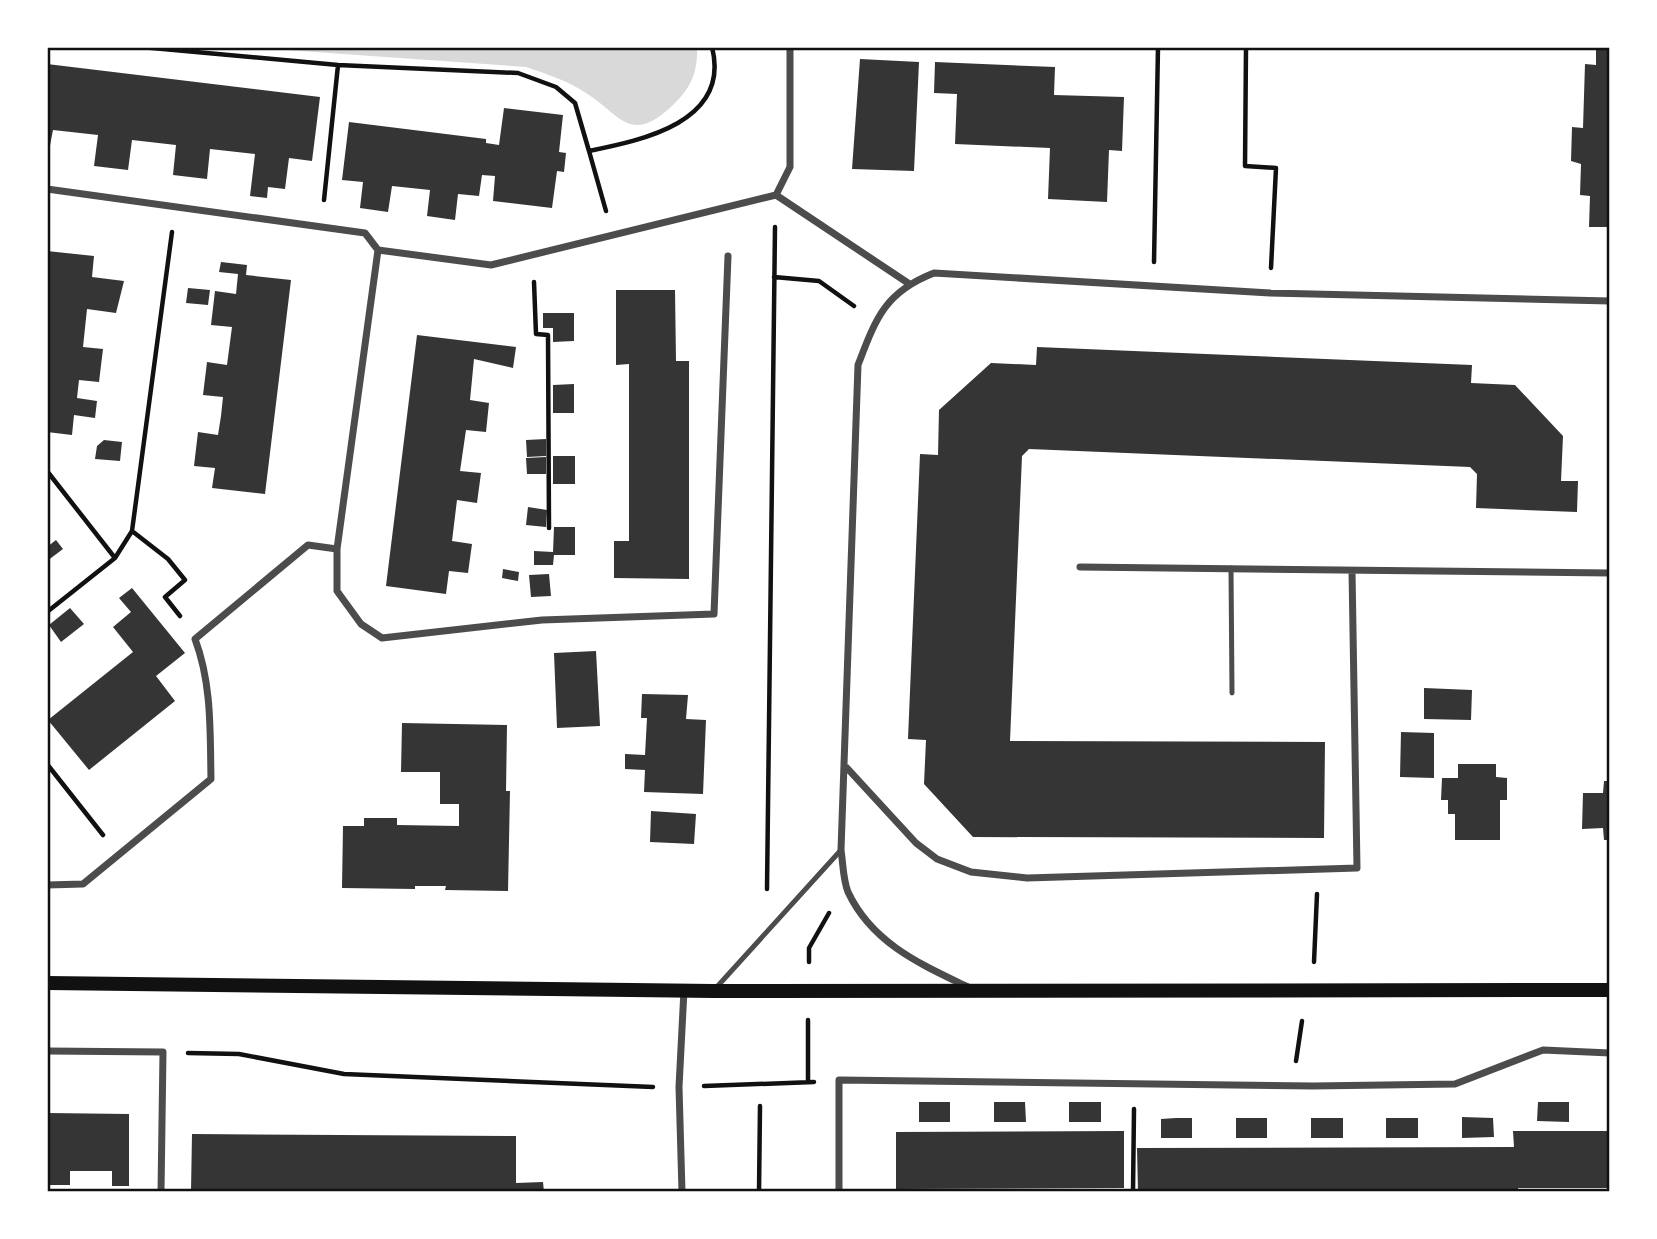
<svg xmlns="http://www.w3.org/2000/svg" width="1657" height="1239" font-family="'IBM Plex Serif',serif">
<rect width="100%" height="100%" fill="#fff"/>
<path fill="#d9d9d9" d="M242,47H697C698,72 691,88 673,105C630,146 621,115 586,93C568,81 547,74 526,67Z"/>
<path fill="#353535" d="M1596,47H1610V227H1589L1590,196L1580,195L1581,164L1571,161L1572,127L1583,128L1585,64L1596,65Z
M860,59L919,62L914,171L852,169Z
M935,62L1055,67L1054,95L1124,97L1122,151L1109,150L1107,202L1048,199L1050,148L955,144L957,94L934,93Z
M47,64L320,97L312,161L289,158L285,189L268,187L267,198L250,196L255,154L210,149L207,179L173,175L176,145L132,140L128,170L94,166L98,135L53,130L47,161Z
M504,108L563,115L559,152L566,153L564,172L557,171L552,208L493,201L495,176L482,175L479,196L458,194L455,220L427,216L430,190L392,186L388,212L360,208L363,182L342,180L349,122L486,139V143L499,145Z
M47,251L94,256L92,277L124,281L116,313L87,309L83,347L103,349L99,382L79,380L77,398L97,401L95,418L74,415L72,435L47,432Z
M221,262L247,265L246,275L291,280L265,494L212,488L215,468L194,466L198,432L218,435L221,416L223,397L203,395L207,362L227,365L232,327L211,325L215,291L236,294L238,274L219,272Z
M188,288L210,290L208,305L186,303Z
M616,290H675L676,361H689V579L614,578V541H629V364L616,365Z
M543,313H574V341L553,342V328H543Z
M417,335L516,347L513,368L474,359L470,400L489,403L486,432L466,430L460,471L481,473L477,503L457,500L452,541L472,544L468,573L449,571L446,594L386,586Z
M1037,347L1472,365L1471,383L1515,385L1563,436L1561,481H1578L1577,512L1476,508L1477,474L1470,467L1029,449L1022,456L1010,741L1325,742L1324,838L973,837L924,784L926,740L908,739L920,454L938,455L939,410L991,363L1036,365Z
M574,384V413H553V385Z
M546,439V456L527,457L526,440Z
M104,440L122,442L120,461L95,459L97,446Z
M553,456H575V484H553Z
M546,457V474H527L526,458Z
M528,507L547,510L546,527L526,525Z
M554,527H575V555H554L553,565H534V551L553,552Z
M56,540L63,549L47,561V547Z
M503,569L519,572L518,581L502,578Z
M549,574L551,596L531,597L529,575Z
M132,588L185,653L156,676L175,701L89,770L48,720L133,652L113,627L131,612L119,598Z
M70,608L84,624L61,642L49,625Z
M596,651L600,726L557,728L554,653Z
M1424,688L1472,690L1471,720L1424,719Z
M642,694L688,695L686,719L706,720L703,794L644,792L645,770L625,769V754L645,755L647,718H641Z
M402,723L507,725L506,791H510L508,891L445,890L446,886H415V889L342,888L343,826H364V818H397V825L459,826V804H440V772H401Z
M1401,732L1434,733V778L1400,777Z
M1458,764H1496V777L1507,778V800H1500V840H1455V814H1448V800H1441L1442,778H1458Z
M1604,781H1610V840H1604L1603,828L1582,829L1583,793H1603Z
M651,811L696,814L694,844L650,842Z
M919,1102H950V1122H919Z
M994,1102H1025L1026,1122H994Z
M1069,1102H1101V1122H1069Z
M1538,1102H1569V1122L1537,1121Z
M47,1113L129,1114V1186H112V1171H70V1185H47Z
M1462,1117L1493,1118L1494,1137L1462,1138Z
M1176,1118H1192V1138H1161V1119Z
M1236,1118H1267V1138H1236Z
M1311,1118H1343V1138H1311Z
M1386,1118H1418V1138H1386Z
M1124,1131V1188L896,1189V1132Z
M1513,1131H1610V1188H1518V1192H1138L1137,1148L1514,1147Z
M192,1134L516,1136V1183L543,1182L544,1192L191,1191Z"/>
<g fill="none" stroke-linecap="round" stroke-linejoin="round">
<path stroke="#111" stroke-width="4.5" d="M141,47L338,65L518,73L556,87L575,103L589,151C643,140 731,122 712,47
M1246,47L1245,166L1276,168L1271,268
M589,151L606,211
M324,200L338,65
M1154,262L1158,47
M774,277L819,281L854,306
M534,282L536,334L548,335L549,528
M47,471L115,558L132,531L168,559L185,580L165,597L180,616
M132,531L172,232
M47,612L115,558
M47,764L103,835
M767,889L775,227
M809,962V948L829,913
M1314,962L1317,894
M188,1053L239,1054L344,1074L653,1087
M1296,1061L1302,1021
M808,1082V1020
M704,1086L814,1082
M759,1192L760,1106
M1133,1192L1134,1109"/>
<path stroke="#4c4c4c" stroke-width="5" d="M1231,568L1232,693
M715,989L841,850"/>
<path stroke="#4c4c4c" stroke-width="7" d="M47,189L365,233L378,250L491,265L776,195
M776,195L908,283
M776,195L790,167V47
M378,250L337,549V591L361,624L382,638L542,620L714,614L728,256
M1080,567L1610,573
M847,768L916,843L937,859L971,872L1027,878L1357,868L1352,571
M47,885L83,884L211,779C210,732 212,684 195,639L308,545L337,549
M968,987C920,964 872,943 848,892C843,880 843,863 841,850L858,365C876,318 885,292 934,273L1270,293L1610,301
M47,1051L163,1052L161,1192
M682,1192L679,1087L684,990
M839,1192V1080L1313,1086L1455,1084L1543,1050L1610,1053"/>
<path stroke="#111" stroke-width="14" d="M47,983L713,991L1610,990"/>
</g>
<rect width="1657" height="1239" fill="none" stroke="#ffffff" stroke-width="98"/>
<rect x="49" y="49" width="1559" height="1141" fill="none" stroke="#111" stroke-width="2.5"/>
</svg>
